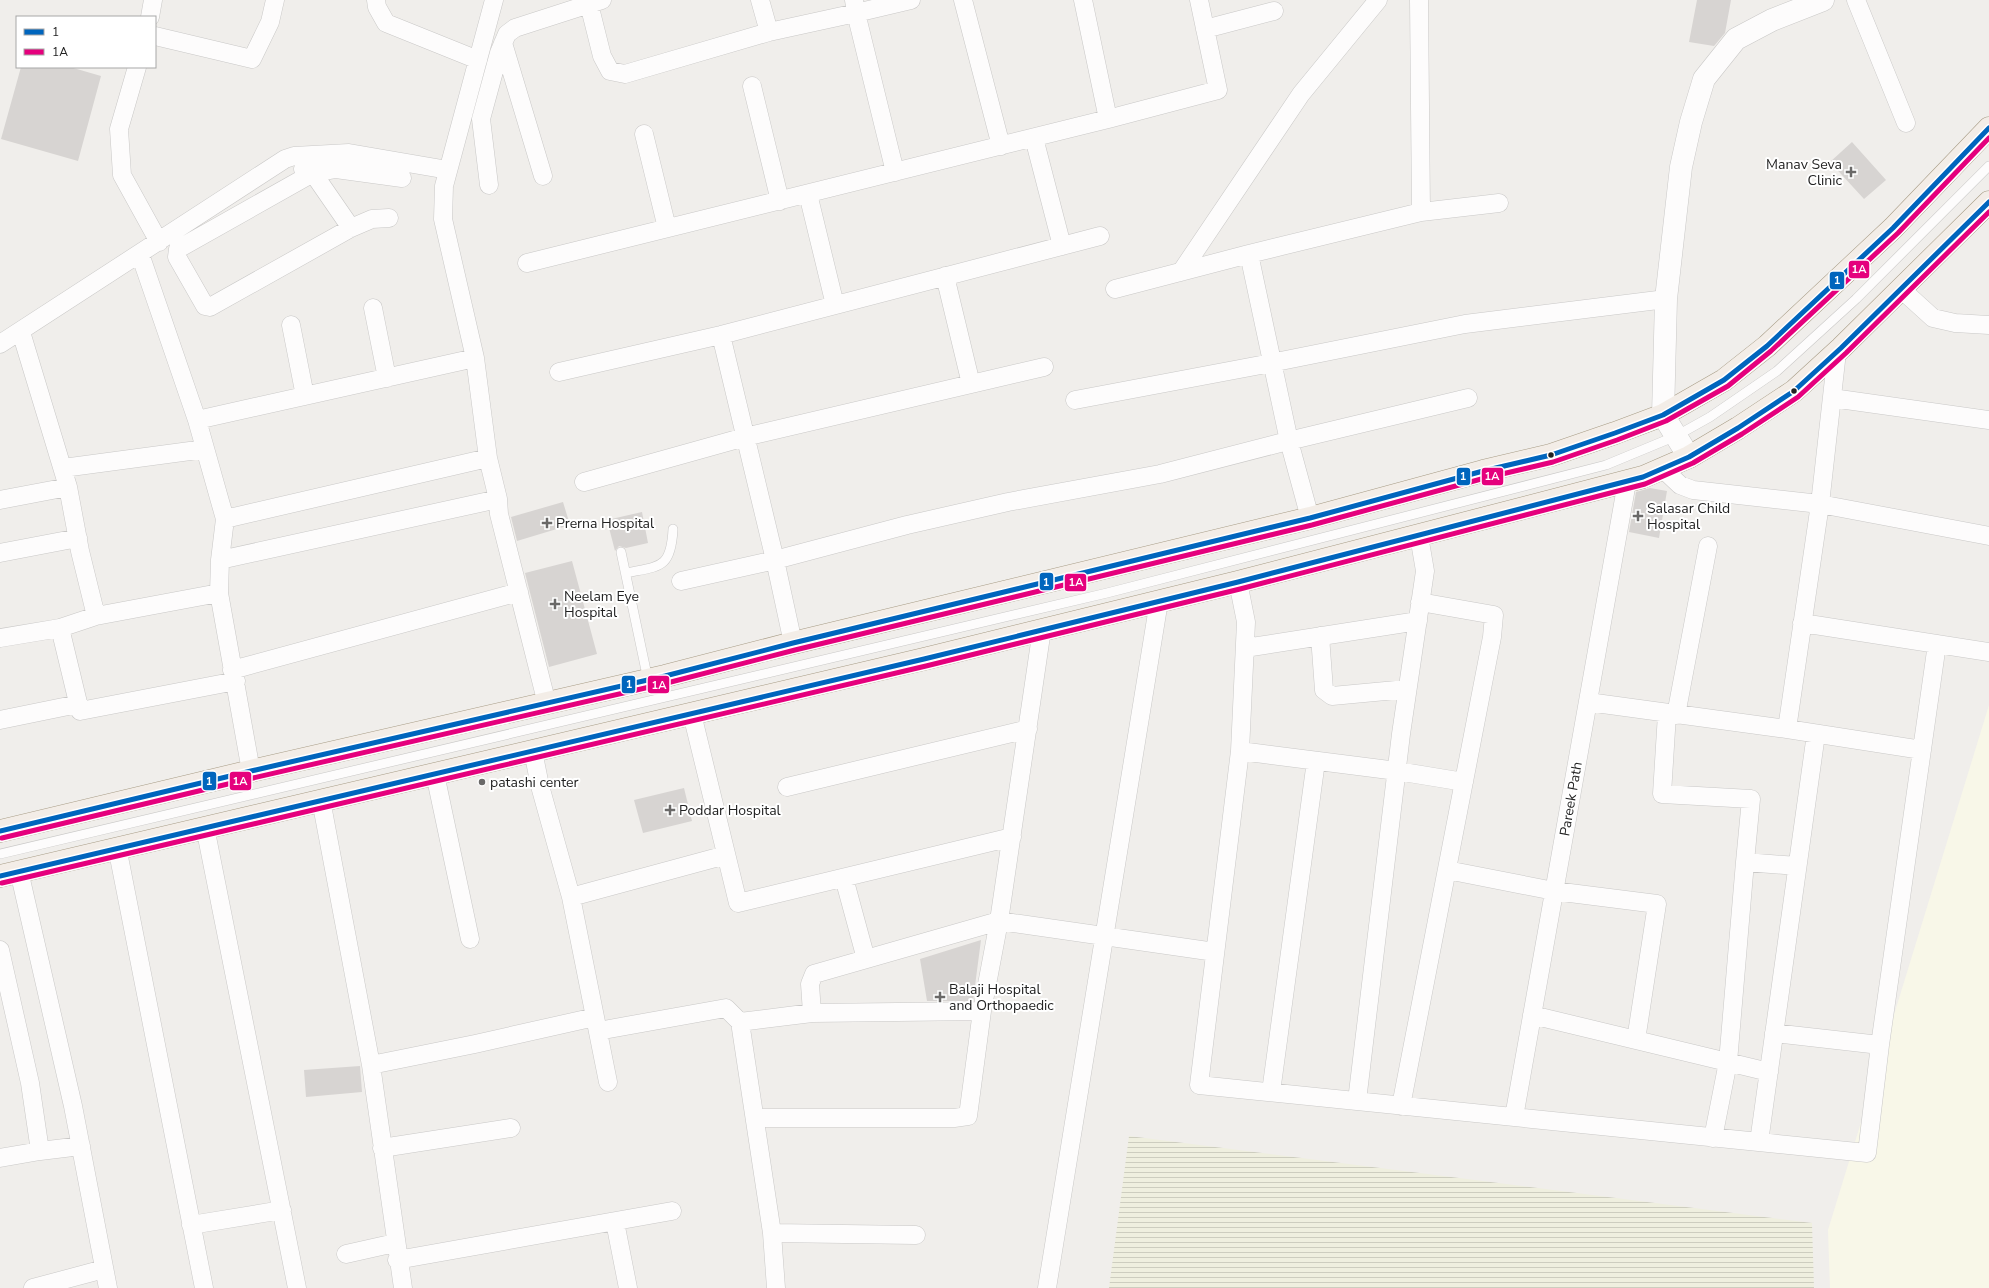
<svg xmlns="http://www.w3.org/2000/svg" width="1989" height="1288" font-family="'Nunito Sans',sans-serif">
<defs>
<pattern id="farmland-rules" width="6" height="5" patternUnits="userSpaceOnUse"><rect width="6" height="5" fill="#efefdf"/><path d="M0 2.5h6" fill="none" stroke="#cdcdbf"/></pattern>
</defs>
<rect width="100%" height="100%" fill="#f0eeeb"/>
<path fill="#f8f7e8" d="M1989,705V1288H1830L1828,1230Z"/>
<path fill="url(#farmland-rules)" d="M1129,1136L1812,1223L1814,1288H1109Z"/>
<path fill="#d7d4d2" d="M1697,0H1731L1725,33L1714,46L1689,42Z
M21,67H70L101,76L78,161L1,139Z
M1852,142L1886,180L1864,199L1830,162Z
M1650,488L1667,491L1659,538L1629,532L1636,492Z
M563,502L570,525L517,541L511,517Z
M642,512L648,543L626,548L619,546L615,551L607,520Z
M572,561L597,654L549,667L525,573Z
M684,788L692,821L643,833L634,800Z
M981,940L973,1001H927L920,959Z
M360,1066L362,1092L306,1097L304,1070Z"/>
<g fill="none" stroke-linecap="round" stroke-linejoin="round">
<g stroke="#c9c8c7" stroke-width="10">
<path id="service" d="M621,552L648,680
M626,573C660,566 671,569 673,529
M0,854L1107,593L1606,465L1676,436L1710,417L1777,371L1856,299L1989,166"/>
</g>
<g stroke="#c9c8c7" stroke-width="19">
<path id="minor" d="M376,0L377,7L386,23L478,60
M494,0L444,186L443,219L475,358L488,458L498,499L499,514L547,704
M854,0L856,13L911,0
M963,0L1001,146
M1419,0L1421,212
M1856,0L1906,123
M589,4L602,56L610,71L625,74L769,32L760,0
M150,17L153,0
M1205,29L1274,11
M769,32L856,13L895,172
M155,36L252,59L270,22L275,0
M503,43L543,176
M137,67L119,129L122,175L159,242
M752,86L780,201
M1108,119L1218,90L1199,0
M644,134L667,228
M1034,138L1062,246
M303,169L313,173L351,228
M489,185L481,119L499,53L507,34L515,28L602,0
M808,194L835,305
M389,218L372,219L351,228L210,307L205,306L177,257L178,249L313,173L336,169L402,178
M140,254L197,420L225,519L220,560L219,593L251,771
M527,263L1108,119L1083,0
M1181,272L1301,94L1378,0
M945,276L971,384
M1115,289L1249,254
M1901,289L1933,318L1955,323L1989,325
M373,308L387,378
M291,325L305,396
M21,332L68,487L80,551L96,616
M721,335L775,560L793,643
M0,344L285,159L294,156L349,153L448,170
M559,372L721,335L1100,236
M1832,398L1989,420
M1075,400L1271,363L1465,324L1666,299
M197,420L475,358
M63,468L205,449
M1663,469L1680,485L1693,490L1820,504L1989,536
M584,482L745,437L1044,367
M0,500L68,487
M1310,518L1289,441L1249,254L1421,212L1499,203
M225,519L488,458
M0,553L78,538
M220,560L498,499
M681,581L775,560L907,525L1008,502L1160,474L1280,443L1468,398
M1238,582L1246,622L1240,751L1199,1085L1867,1153L1880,1045L1937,644
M219,593L96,616L60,628L80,711L236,681
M1802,623L1989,652
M1320,636L1324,690L1332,696L1407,689
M0,638L60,628
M1245,648L1418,621
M232,670L519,592
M1588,702L1787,729L1922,750
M692,714L738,903L1012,837
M1667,714L1662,794L1751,799L1745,862
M1676,715L1708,546
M0,720L78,704
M1787,729L1820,504L1837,352
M533,751L540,786L571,897L608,1082
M1240,751L1397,771L1464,782
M435,774L470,939
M787,787L1028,729
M321,800L371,1065L403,1288
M205,827L297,1288
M117,847L204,1288
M1447,870L1554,891L1657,904L1636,1040
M19,871L73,1106L108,1288
M844,878L866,959
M571,897L726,855
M0,950L30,1083L40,1151L0,1158
M812,1013L810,984L814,974L999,921L1215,952
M1532,1015L1769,1072
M740,1022L812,1013L982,1011
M598,1031L726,1008L740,1022L772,1233L916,1235
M1774,1033L1880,1045
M371,1065L475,1044L595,1017
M1271,1092L1316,761
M1357,1101L1401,734L1425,571L1419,536
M1401,1106L1492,637L1494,615L1420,602
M1514,1117L1627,482
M755,1118H954L968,1116L982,1011L999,921L1042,629
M1713,1138L1728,1062L1745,862L1797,866
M1759,1142L1816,734
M382,1148L511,1128
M40,1151L81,1146
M615,1222L628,1288
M191,1225L282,1210
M772,1233L776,1288
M346,1254L395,1243
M397,1260L672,1211
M33,1288L104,1269
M1047,1288L1159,601"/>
</g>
<g stroke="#c9c8c7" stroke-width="23">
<path id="tertiary" d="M1689,457L1663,415L1666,299L1681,167L1691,122L1704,79L1736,39L1772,20L1823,0"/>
</g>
<g stroke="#a79c86" stroke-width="23">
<path id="primary" d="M0,831L251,771L665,676L793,643L1310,518L1483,471L1551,455L1615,433L1663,415L1724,380L1767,346L1893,228L1989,128
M0,876L924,659L1238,582L1643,477L1689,457L1738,428L1794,391L1841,348L1989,202"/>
</g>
<use href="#service" stroke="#fdfcfc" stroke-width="9"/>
<use href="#minor" stroke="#fdfcfc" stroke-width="18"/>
<use href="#tertiary" stroke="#fdfcfc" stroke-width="22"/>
<use href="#primary" stroke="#f3ede7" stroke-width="22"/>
<g stroke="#fff" stroke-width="8">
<path id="bus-1" d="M0,831L251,771L665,676L793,643L1310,518L1483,471L1551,455L1615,433L1663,415L1724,380L1767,346L1893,228L1989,128
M0,876L924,659L1238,582L1643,477L1689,457L1738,428L1794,391L1841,348L1989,202"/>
</g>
<g stroke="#fff" stroke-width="8">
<path id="bus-2" d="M2,838L253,778L667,683L795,650L1312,525L1485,478L1553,462L1617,440L1666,421L1728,386L1771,351L1898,233L1989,138
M2,883L926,666L1240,589L1645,484L1693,463L1742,434L1798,397L1846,353L1989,212"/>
</g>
<use href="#bus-1" stroke="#0065bd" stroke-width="5"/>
<use href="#bus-2" stroke="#e5007d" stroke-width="5"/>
</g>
<g fill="#6a6968" stroke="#fff" stroke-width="1.5">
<path d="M1849 166h4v4h4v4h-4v4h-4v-4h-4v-4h4z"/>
<path d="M1636 510h4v4h4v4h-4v4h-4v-4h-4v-4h4z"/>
<path d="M545 517h4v4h4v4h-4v4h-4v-4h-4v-4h4z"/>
<path d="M553 598h4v4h4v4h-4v4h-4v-4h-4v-4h4z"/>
<circle cx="482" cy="782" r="4"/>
<path d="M668 804h4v4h4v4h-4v4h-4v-4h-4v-4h4z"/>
<path d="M938 991h4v4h4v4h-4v4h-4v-4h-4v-4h4z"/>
</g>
<g fill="#222" stroke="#fff" stroke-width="1.5">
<circle cx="1794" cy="391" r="3.5"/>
<circle cx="1551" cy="455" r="3.5"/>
</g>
<g text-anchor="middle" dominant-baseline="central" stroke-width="4" stroke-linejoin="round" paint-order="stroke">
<g font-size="14" fill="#222" stroke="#fff" text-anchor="start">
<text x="1842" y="164" text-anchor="end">Manav Seva<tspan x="1842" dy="16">Clinic</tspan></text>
<text x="1647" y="508">Salasar Child<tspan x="1647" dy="16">Hospital</tspan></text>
<text x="556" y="523">Prerna Hospital</text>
<text x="564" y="596">Neelam Eye<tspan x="564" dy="16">Hospital</tspan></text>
<text x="490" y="782">patashi center</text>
<text x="679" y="810">Poddar Hospital</text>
<text x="949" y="989">Balaji Hospital<tspan x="949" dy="16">and Orthopaedic</tspan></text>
</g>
<g font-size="14" fill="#222" stroke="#fff">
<text transform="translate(1571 799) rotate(-80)">Pareek Path</text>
</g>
</g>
<g stroke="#fff" stroke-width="1.5">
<rect x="1848" y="260" width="22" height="19" rx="4" fill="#e5007d"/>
<rect x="1829" y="271" width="16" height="19" rx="4" fill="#0065bd"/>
<rect x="1456" y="467" width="15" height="19" rx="4" fill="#0065bd"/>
<rect x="1481" y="467" width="23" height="19" rx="4" fill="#e5007d"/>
<rect x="1039" y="572" width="15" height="19" rx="4" fill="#0065bd"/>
<rect x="1064" y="573" width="23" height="19" rx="4" fill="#e5007d"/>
<rect x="621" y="675" width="15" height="19" rx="4" fill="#0065bd"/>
<rect x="647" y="675" width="23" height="19" rx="4" fill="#e5007d"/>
<rect x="202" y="771" width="15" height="20" rx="4" fill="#0065bd"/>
<rect x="229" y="771" width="23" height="20" rx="4" fill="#e5007d"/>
</g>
<g font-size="11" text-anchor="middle" font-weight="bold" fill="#fff">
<text x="1859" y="273">1A</text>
<text x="1837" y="284">1</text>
<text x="1463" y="480">1</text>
<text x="1492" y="480">1A</text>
<text x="1046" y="586">1</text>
<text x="1076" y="586">1A</text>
<text x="629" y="688">1</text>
<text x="659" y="689">1A</text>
<text x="209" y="785">1</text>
<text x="240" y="785">1A</text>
</g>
<rect x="16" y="16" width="140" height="52" fill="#ffffff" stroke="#a7a7a7"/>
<rect x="24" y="29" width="20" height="6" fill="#0065bd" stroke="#a7a7a7"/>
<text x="52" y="36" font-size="12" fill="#222222">1</text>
<rect x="24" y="49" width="20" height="6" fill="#e5007d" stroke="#a7a7a7"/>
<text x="52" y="56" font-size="12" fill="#222222">1A</text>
</svg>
